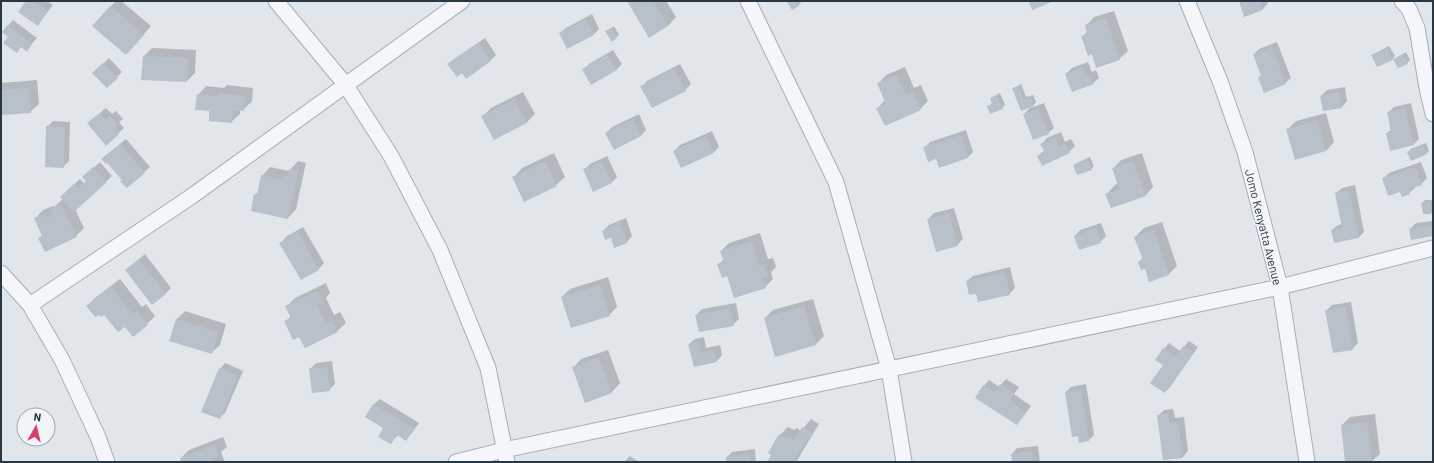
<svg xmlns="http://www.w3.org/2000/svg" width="1434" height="463" font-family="Barlow,sans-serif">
<rect width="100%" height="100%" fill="#e1e6eb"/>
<path fill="#0003" d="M27,1H47L53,5L38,24Z
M116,1H121L151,26L134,46L110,7Z
M628,1H666L676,17L668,26Z
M789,1H800L801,3L792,9Z
M1240,1H1267L1268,3L1263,9L1245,15Z
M1114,11L1128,51L1119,59L1092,53L1083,36L1088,31L1086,26L1094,17Z
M592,14L599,29L593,35L560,33L566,28Z
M13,20L37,38L26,50L9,36L8,26Z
M614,26L619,35L612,40L607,31Z
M485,38L496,55L491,60L466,77L463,72L449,64L454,59Z
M1277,42L1291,78L1285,83L1259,77L1262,75L1254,54L1259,49Z
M1389,46L1395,56L1392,59L1372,55Z
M152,48L196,50L195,73L187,81L144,56Z
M613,50L622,64L616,70H583L589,64Z
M1406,52L1410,60L1407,63L1395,59Z
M109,58L122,72L107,87L94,73Z
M1088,62L1092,72L1096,70L1099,78L1093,83L1066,74L1072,68Z
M680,64L691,84L685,90L642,87L647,81Z
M905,67L914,88L921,85L928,101L920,109L878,108L885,100L878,84L886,75Z
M37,80L39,104L30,112L1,114V83Z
M1021,84L1026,97L1033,95L1036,102L1031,108L1044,103L1054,128L1048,133L1024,114L1032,106L1022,110L1013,89Z
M227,85L253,88L252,101L243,110L240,109V114L231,122L211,110L198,95L206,86L224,88Z
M1345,87L1347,101L1342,107L1321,96L1327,90Z
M523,92L535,114L526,123L483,116L491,108Z
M1000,93L1005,105L1002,108L988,106L993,103L991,98Z
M1411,103L1419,139L1413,145L1387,133L1392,129L1388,113L1394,107Z
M106,108L112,114L116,111L123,119L119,122L124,128L106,144L94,118Z
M1326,113L1334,142L1326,151L1287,130L1296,121Z
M639,114L646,130L641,136L606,133L612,127Z
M53,121L70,122L69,161L63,167L47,127Z
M966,130L973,152L968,157L940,166L937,158L925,147L930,142Z
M712,131L719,147L714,152L682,167L674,151L680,145Z
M1061,132L1065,142L1071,139L1075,146L1069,152L1038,156L1045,150L1042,144L1047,138Z
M126,139L150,167L127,187L108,154Z
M1426,143L1429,151L1427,153L1411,160L1408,152L1411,149Z
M554,153L565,177L556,185L514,177L522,168Z
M1142,153L1153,187L1145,196L1107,194L1115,185L1118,184L1113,169L1121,160Z
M607,156L617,177L611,183L584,170L590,164Z
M1090,157L1094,166L1091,169L1074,165L1077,163Z
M298,161L306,163L296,209L288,218L255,195L259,191L262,176L270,167L289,171Z
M100,162L112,176L75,209L84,228L76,236L39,238L43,235L35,219L43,210L53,206L54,207L63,199L67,191L80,179L84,184L87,181L89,172Z
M1421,162L1427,178L1421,184L1415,186V188L1409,193L1401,190L1384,178L1389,173Z
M1355,185L1364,232L1358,238L1332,230L1338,225L1342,224L1336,193L1342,188Z
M1425,200H1432L1433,211L1431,213H1424L1422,203Z
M954,208L963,239L957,245L928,219L934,213Z
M626,218L632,236L627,242L615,246L611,237L603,231L609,225Z
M1433,221V235L1410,229L1416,223Z
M1162,222L1177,266L1169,274L1150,281L1145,267L1139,262L1143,258L1135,237L1144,228Z
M1101,223L1106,236L1100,242L1075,236L1080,230Z
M303,227L324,263L319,269L301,279L281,243L286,237Z
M760,233L768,259L773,258L776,267L771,272L773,279L765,287L718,265L724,259L721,251L729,243Z
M145,254L171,288L165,294L126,270Z
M1010,267L1015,288L1009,294L976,292L967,281L973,276Z
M608,277L617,307L609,315L562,297L570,289Z
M120,279L142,307L146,304L155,316L147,324L125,325L104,313L87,306L95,298Z
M326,283L330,293L326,298L334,315L340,312L346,323L337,331L300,336L285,322L291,316L286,307L295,298Z
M813,299L824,336L815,345L765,318L773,310Z
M1351,302L1358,343L1352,349L1326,311L1332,305Z
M736,303L739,319L733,325L696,315L702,309Z
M185,311L226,324L220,345L211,353L170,340L177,319Z
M704,337L706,348L720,345L722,355L717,361L694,366L689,344L695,339Z
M1189,341L1198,347L1170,387L1165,392L1164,349L1169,343L1180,351Z
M608,350L620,383L612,392L585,402L573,368L581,359Z
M332,361L335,384L329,390L310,369L316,363Z
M225,363L243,371L225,413L219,418L220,369Z
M1006,379L1019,387L1014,394L1031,406L1022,418L1017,424L984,386L989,380L999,387Z
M1086,384L1094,435L1089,440L1066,392L1071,387Z
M380,399L419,423L411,434L406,440L398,435L391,443L385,428L367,417L374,404Z
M1173,409L1175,418L1184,417L1188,451L1183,457L1158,416L1164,410Z
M1375,414L1380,454L1371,462H1346L1342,425L1350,417Z
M811,419L819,424L796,462H770L780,435L788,427L794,430L797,428L801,431Z
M223,437L227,447L221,452L225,462H182L181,458L189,450Z
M1038,446L1040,462H1013L1012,454L1017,448Z
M755,449L756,462H727V457L732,452Z
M630,456L639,462H624Z"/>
<path fill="#b8c0c9" d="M26,1H34L48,11L38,26L18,12Z
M627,1H653L668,26L649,38Z
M788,1H796L799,6L792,10L787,2Z
M1029,1H1054L1032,10Z
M1239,1H1260L1263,10L1244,17Z
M110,6L144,35L126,55L92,26Z
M1106,18L1120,60L1096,68L1092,54L1088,56L1081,36L1087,34L1085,25Z
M586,19L594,35L567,49L559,33Z
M7,25L32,44L27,52L21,47L17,53L3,43L8,37L2,32Z
M611,28L617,38L612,42L605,31Z
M479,43L491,61L466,79L462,73L457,77L447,64Z
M1272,47L1286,84L1264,93L1258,77L1261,76L1253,54Z
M1387,48L1393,60L1377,67L1371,55Z
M1403,54L1408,64L1398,68L1393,59Z
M607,55L617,70L591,85L582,69Z
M143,56L188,58L187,82L141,80Z
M103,63L118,78L107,88L92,73Z
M1082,67L1086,77L1090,75L1094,84L1072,92L1065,74Z
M674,69L686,91L652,108L640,86Z
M896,75L906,95L913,92L921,110L885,126L876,108L886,104L877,83Z
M1018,86L1024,99L1030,96L1034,106L1021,111L1012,88Z
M29,88L31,113L1,115V90Z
M1339,92L1342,108L1323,111L1320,96Z
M218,93L245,96L244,111L233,110L232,123L209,121V111L195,110L197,94L218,96Z
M997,95L1003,109L990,114L987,106L992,104L990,98Z
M515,99L527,123L494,140L481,116Z
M1038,108L1049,134L1033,140L1023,114Z
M1405,108L1414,145L1390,151L1386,133L1391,132L1387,112Z
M100,113L105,119L110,116L118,125L114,128L119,134L106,146L87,123Z
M633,119L641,136L614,150L605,133Z
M1317,120L1326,151L1295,160L1286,129Z
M46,126L65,127L64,168L45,167Z
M961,135L968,158L939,168L936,159L928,162L923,147Z
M706,136L714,153L681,168L673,151Z
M1055,137L1059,147L1065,144L1070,153L1042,166L1037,156L1045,152L1040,144Z
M120,144L145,173L127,188L120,181L122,180L107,163L106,164L101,159Z
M1423,145L1427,154L1411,161L1407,152Z
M1088,159L1092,170L1077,175L1073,165Z
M545,161L557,186L524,202L512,177Z
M601,161L612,183L593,192L583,169Z
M1133,161L1146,196L1111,208L1105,194L1119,189L1112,168Z
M93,167L107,182L74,212L60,197L74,184L78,188L86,181L82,177Z
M1416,167L1422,185L1409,189L1410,194L1402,197L1400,192L1388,196L1382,178Z
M289,169L298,171L288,219L251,211L254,194L257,195L261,175L283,180L284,175L288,176Z
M1349,190L1359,238L1334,243L1331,230L1342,228L1335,193Z
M1430,202L1431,214H1423L1421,203Z
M61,204L77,237L45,252L38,238L42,236L34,218L44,213L47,218L53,215L50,209Z
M949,213L958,246L936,252L927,219Z
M620,222L627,243L614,248L611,238L605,240L602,231Z
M1433,225V236L1411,240L1409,229Z
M1096,228L1101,243L1079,250L1074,236Z
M1154,230L1169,275L1149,282L1145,269L1141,270L1138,262L1143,260L1134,237Z
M298,232L319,270L301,280L279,243Z
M752,241L760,267L764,265L768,276L762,278L766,288L734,298L727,276L722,278L717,264L724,262L720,251Z
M139,259L166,294L152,305L125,270Z
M1005,272L1010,295L978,302L976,294L969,295L966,281Z
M600,285L610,316L571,328L561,297Z
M111,286L133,315L137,311L148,325L133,337L125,327L118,332L104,315L101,317L99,315L95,317L86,306Z
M317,291L323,302L317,305L326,323L332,320L338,332L305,348L299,337L293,340L284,321L291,318L285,306Z
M804,306L816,345L775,357L764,318Z
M1346,307L1353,350L1333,353L1325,310Z
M730,308L734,326L699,332L695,315Z
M176,319L219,332L212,354L169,341Z
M698,342L701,353L714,350L717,362L694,367L688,344Z
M1183,346L1193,353L1165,393L1150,383L1163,365L1155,360L1163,348L1175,357Z
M599,357L612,393L585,403L572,367Z
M327,367L330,391L312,393L309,368Z
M219,368L238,376L220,419L201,412Z
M1000,384L1014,393L1009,400L1026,412L1017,425L975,398L983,385L994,392Z
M1081,389L1089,441L1079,443L1078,436L1072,437L1065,392Z
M373,404L414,428L406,441L397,435L391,444L378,437L383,428L365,417Z
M1168,414L1169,423L1178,422L1183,458L1163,460L1157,415Z
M1367,422L1372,462H1345L1341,425Z
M802,427L812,433L793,462H767L771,455L768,453L779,434L786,438L787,436L794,440Z
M215,444L219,456L212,458L214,462H181L180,458Z
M1032,451L1034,462H1012L1011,454Z
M750,454V462H726V457Z"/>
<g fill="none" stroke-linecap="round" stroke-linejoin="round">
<g stroke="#a6aeb6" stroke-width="17">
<path id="minor" d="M276,1L345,84L391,156L440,250L488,368L507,462
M748,1L836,182L889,369L904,462
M1187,1L1220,81L1245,152L1280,287L1307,462
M1402,1L1409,9L1417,28L1427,88L1433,114
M1,273L30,305L62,360L98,437L107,462
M30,305L192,196L462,1
M456,462L504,450L1280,287L1433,248"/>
</g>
<use href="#minor" stroke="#f4f6f9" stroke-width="15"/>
</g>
<g text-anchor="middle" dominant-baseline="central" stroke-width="3" stroke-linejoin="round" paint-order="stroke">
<g font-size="12" fill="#283744" stroke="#f1f5f8">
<text transform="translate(1264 227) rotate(76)">Jomo Kenyatta Avenue</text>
</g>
</g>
<rect width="1434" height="463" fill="none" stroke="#283744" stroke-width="4"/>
<g transform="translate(36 427) rotate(8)"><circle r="19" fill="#f1f5f8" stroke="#a1a9b0"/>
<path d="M0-3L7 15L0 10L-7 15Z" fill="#d73f6e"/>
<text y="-6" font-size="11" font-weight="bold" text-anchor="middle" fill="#283744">N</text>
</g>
</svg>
